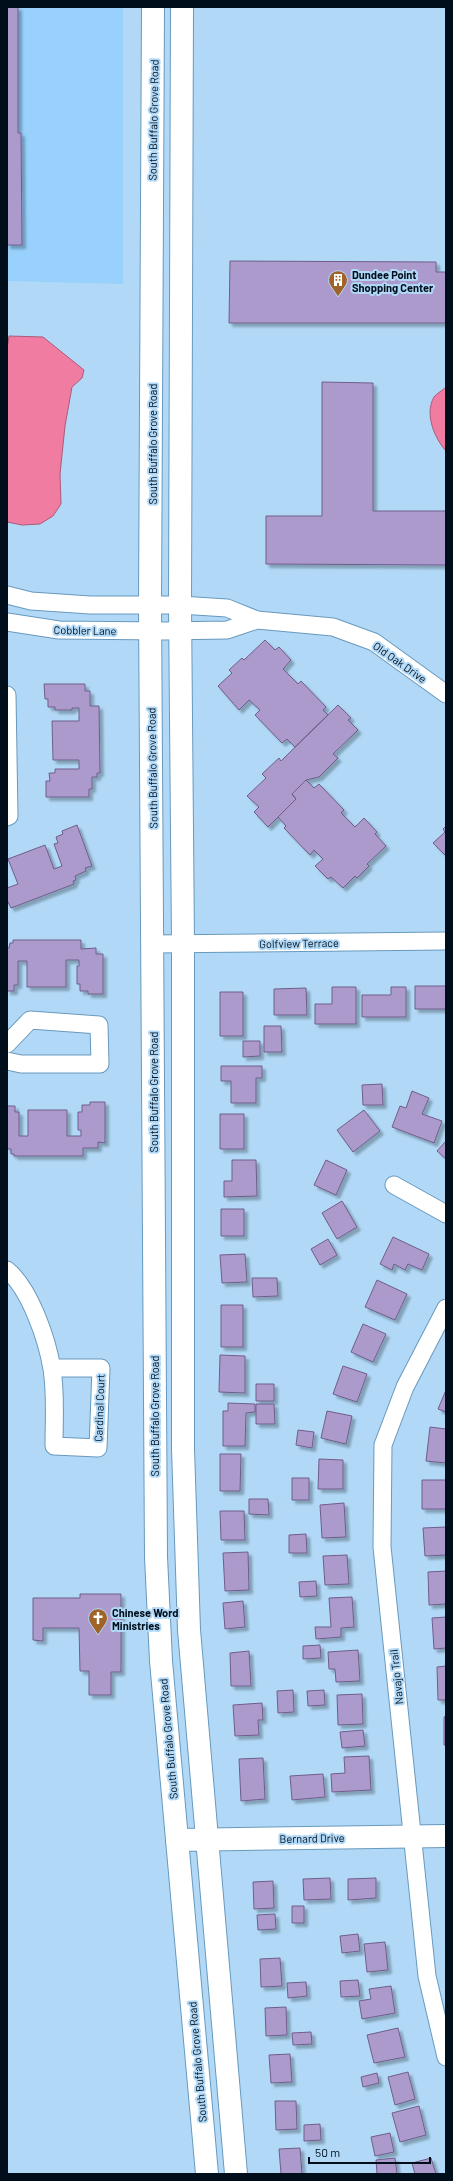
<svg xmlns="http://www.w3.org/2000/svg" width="453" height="2181" font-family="Barlow,sans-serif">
<defs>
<filter id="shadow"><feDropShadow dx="3.5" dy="3.5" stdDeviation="1" flood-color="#0004"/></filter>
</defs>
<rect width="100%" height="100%" fill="#b1d9f7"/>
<path fill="#98d1fc" d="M7,7H123V284L7,281Z"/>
<path fill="#f17ca1" stroke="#a95b79" d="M9,336L43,337L84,370L82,378L72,387L65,426L60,474L61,504L53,516L40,524L22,525L7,522V349Z
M446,387V451C435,439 424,414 434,397C436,394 443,390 446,387Z"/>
<path fill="#ac9acc" stroke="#6f5d8c" filter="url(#shadow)" d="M7,7H18V133H21L22,245H7Z
M230,261L436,262V272H446V323H229Z
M322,382L373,383V511H446V565L266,564V516H322Z
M265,640L275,650L279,647L291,660L283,669L298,684L301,681L326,707L323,710L328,715L295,747L287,739L282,743L255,715L260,710L249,700L239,710L218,686L232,673L229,670L242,658L244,660Z
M44,684H85V691H90V706H99L100,773H97V777H92V789H89V797H46V781H50L49,773H55V769H79V760H53L52,721H79V708H72V710H55V707H48V699H45Z
M338,705L351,718L348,720L358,730L333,754L338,758L319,777L306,780L292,794L296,799L268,827L254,812L259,807L247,796L266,778L262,774L279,758L281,761Z
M306,780L314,788L319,784L344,810L341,813L355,827L364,818L377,832L375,834L386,846L367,864L369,866L357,878L355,876L343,888L331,877L328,879L315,866L323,859L314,850L310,855L284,828L286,826L278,817L296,799L292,794Z
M77,825L92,866L85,868L86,871L75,876L76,880L73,881L74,884L11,908L7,900V888L18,884L8,859L45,845L54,869L62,866L54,844L58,843L56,837L63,834L62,831Z
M446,826V856L433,843L445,832L443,829Z
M13,940H81V949L96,948V954H103V994H88V991H80V984H77V966H79V960H66V987H27V961H18V985H14V991H7V948H9L10,943H13Z
M415,986H446V1009H415Z
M332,987H356V1024H315V1004H332Z
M391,987H406V1017H362V995H391Z
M306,988L307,1015H274V989Z
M220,992H243V1036H220Z
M264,1026H281L282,1052H264Z
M243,1041H260V1056L243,1057Z
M221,1066H262V1078H256V1103H231V1081H221Z
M382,1084L383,1105H363L362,1085Z
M412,1091L429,1098L422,1114L442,1121L434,1143L392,1127L400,1106L406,1108Z
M90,1102H105V1143L98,1142V1148H83V1156H14V1154H11V1149H7V1103V1106H15V1112H19V1136H28V1110H67V1136H81V1130H78V1112H82V1105H90Z
M364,1110L380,1131L353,1152L337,1130Z
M220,1114H244V1149H220Z
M446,1141V1159L437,1151Z
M232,1160H256L257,1196L224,1197V1181H232Z
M326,1160L347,1170L336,1195L314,1185Z
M342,1201L357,1227L337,1239L322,1213Z
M221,1209H244V1236H221Z
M393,1237L429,1254L422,1270L408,1264L405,1270L394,1264L392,1270L380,1264Z
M328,1239L337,1255L320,1265L311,1249Z
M245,1254L247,1282L222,1283L220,1255Z
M252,1278H277L278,1296L253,1297Z
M377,1280L407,1294L395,1320L365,1307Z
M221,1305H243V1347H221Z
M363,1324L386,1334L373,1362L351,1352Z
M220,1355L245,1356V1393L219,1392Z
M343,1366L367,1374L357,1402L333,1394Z
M256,1384H274V1401H256Z
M446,1390V1412L438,1409Z
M228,1403L255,1404V1412L246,1413L245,1446H223V1411H228Z
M256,1404H274L275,1424H256Z
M327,1411L352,1416L346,1444L321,1438Z
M430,1427L446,1429V1463L426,1461Z
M298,1430L314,1432L312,1448L296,1445Z
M220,1454H241L240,1491H220Z
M319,1459L343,1460V1489H318Z
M292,1478H309V1500H292Z
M422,1480H446V1509H422Z
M249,1499H268L269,1515L249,1514Z
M344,1503L346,1537L322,1538L320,1505Z
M220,1511H244L245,1540H221Z
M446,1527V1555L425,1556L423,1528Z
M306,1534L307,1553H289V1535Z
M248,1552L249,1590L225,1591L223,1553Z
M347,1555L349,1584L325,1585L323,1556Z
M446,1571V1604L429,1605L428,1572Z
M316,1581L317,1596L300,1597L299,1582Z
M80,1594H121V1672H111V1695H89V1671H80L79,1628H43V1641L33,1640V1598H80Z
M352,1597L354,1627L341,1628V1637L316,1639L315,1627H331L329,1598Z
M243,1601L245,1627L225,1629L223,1603Z
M446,1617V1648L434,1649L432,1618Z
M320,1645L321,1658L303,1659V1646Z
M358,1650L360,1681L336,1682L335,1669H329L328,1652Z
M249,1651L251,1686H231L230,1653Z
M446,1666V1700H438L437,1667Z
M293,1690L294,1712L278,1713L277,1691Z
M324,1690L325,1705L308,1706L307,1691Z
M362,1694L363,1724L338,1725L337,1695Z
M262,1703L263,1720H258L259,1735L235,1736L233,1705Z
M446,1716V1745H444V1717Z
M363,1730L365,1746L342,1748L340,1732Z
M369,1756L371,1790L332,1792L331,1774L345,1773L344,1757Z
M263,1758L265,1799L241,1801L239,1759Z
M323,1774L325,1797L292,1800L290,1776Z
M330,1878L331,1899L304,1900L303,1879Z
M376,1878V1898L348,1900V1879Z
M273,1881L274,1908L254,1909L253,1882Z
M292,1906H304V1923H292Z
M275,1914L276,1929L258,1930L257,1915Z
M358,1934L360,1951L342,1953L340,1936Z
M385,1942L388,1970L367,1972L364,1944Z
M280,1958L282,1986L261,1987L260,1959Z
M358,1980L360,1996L341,1997L340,1981Z
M306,1982L307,1996L288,1998L287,1983Z
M391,1986L395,2013L362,2019L359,2001L371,1999L369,1989Z
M286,2007L287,2035L266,2036L265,2008Z
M398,2028L405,2057L374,2063L367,2035Z
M311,2032L312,2044L293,2045L292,2033Z
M290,2054L292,2082L271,2083L269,2055Z
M408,2072L415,2099L395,2105L388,2077Z
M377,2073L379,2083L363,2087L361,2077Z
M275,2101H296L297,2129L276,2130Z
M419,2106L426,2135L400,2142L392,2113Z
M320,2124L321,2140L304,2141V2125Z
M390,2133L394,2152L375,2156L371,2137Z
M300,2148L302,2174H281L279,2149Z
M395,2158L397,2174H377L376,2160Z
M431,2158L436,2174H415L412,2163Z"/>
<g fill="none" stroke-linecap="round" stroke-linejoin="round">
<g stroke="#6899bd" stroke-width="19">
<path id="minor" d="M7,595L31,601L90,605H180L227,608L257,620L333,627L374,642L446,694
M7,622L59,630L164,631L227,630L257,620
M7,695L9,816L7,817
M152,944L446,941
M7,1044L30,1020L99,1025L100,1064H21L7,1061
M394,1185L446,1214
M7,1270C30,1289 47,1339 52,1369C56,1394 54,1420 54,1446L98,1448L101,1368H52
M446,1308L405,1387L383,1445L382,1547L427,1976L446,2057"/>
</g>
<g stroke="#6899bd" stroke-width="24">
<path id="tertiary" d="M177,1840L446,1836"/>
</g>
<g stroke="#6899bd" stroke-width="24">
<path id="secondary" d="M153,7L150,605L156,1557L161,1661L207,2174
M182,7L180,605L183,944V1449L189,1630L236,2174"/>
</g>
<use href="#minor" stroke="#fff" stroke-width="17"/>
<use href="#tertiary" stroke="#fff" stroke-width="22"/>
<use href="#secondary" stroke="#fff" stroke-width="22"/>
</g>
<defs>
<g id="building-pin" transform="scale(1)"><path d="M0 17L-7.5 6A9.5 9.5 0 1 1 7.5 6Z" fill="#a16428" stroke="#b1d9f7"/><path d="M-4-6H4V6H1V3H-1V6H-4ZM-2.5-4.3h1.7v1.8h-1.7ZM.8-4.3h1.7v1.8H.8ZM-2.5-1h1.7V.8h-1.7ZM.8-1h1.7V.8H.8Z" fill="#fff"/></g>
<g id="church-pin" transform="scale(1)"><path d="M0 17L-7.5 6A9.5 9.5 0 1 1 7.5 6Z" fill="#a16428" stroke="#b1d9f7"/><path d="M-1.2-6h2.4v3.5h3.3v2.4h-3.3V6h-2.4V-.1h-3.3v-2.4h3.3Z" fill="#fff"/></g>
</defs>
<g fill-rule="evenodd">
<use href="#building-pin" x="338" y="280"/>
<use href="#church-pin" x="98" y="1618"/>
</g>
<g text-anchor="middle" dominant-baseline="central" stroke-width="4" stroke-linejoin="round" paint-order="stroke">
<g font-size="11" fill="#000e1b" stroke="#b1d9f7">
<text transform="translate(153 120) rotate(-89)">South Buffalo Grove Road</text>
<text transform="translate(152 444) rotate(-90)">South Buffalo Grove Road</text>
<text transform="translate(85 630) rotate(1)">Cobbler Lane</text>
<text transform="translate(400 662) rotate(35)">Old Oak Drive</text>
<text transform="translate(152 768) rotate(-91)">South Buffalo Grove Road</text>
<text transform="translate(299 943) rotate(-1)">Golfview Terrace</text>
<text transform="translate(153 1092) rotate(-90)">South Buffalo Grove Road</text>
<text transform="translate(99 1408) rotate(-88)">Cardinal Court</text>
<text transform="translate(154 1416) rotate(-90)">South Buffalo Grove Road</text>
<text transform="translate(396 1677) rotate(-96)">Navajo Trail</text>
<text transform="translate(168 1739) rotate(-95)">South Buffalo Grove Road</text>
<text transform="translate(312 1838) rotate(-1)">Bernard Drive</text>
<text transform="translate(197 2062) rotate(-95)">South Buffalo Grove Road</text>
</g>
<g font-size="11" font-weight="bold" fill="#000e1b" stroke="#b1d9f7" text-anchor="start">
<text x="352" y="274">Dundee Point<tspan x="352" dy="13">Shopping Center</tspan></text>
<text x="112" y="1612">Chinese Word<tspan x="112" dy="13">Ministries</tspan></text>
</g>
</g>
<rect width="453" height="2181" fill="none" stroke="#000e1b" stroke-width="16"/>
<path d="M309 2157v6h121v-6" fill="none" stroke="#000e1b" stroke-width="2"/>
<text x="315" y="2157" font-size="12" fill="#000e1b" stroke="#b1d9f7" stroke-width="3" paint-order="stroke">50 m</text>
</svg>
